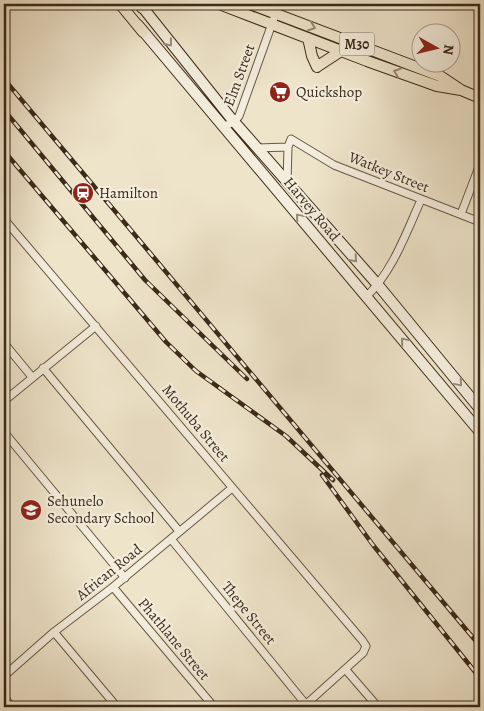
<svg xmlns="http://www.w3.org/2000/svg" width="484" height="711" font-family="Alegreya,serif">
<rect width="100%" height="100%" fill="#eee4ca"/>
<filter id="stains"><feTurbulence type="fractalNoise" baseFrequency=".004" numOctaves="4"/><feColorMatrix values="0 0 0 0 .2 0 0 0 0 .09 0 0 0 0 .02 0 0 0 .5 -.17"/></filter>
<radialGradient id="worn" r=".72"><stop offset=".6" stop-color="#630" stop-opacity="0"/><stop offset="1" stop-color="#630" stop-opacity=".3"/></radialGradient>
<g fill="none" stroke-linecap="round" stroke-linejoin="round">
<g stroke="#685844" stroke-width="9">
<path id="street" d="M222,127L234,122L239,116L279,4
M257,148L288,147
M287,183L288,147L291,139L334,165L480,222
M461,214L480,164
M4,219L362,640L366,646L363,653L303,707
M366,297C393,271 406,233 421,200
M4,343L32,377
M43,368L179,531
M4,401L96,326
M4,432L125,578
M171,539L308,707
M113,587L214,707
M54,632L117,707
M346,670L378,707
M4,676L54,632L113,587L232,488
M4,697L12,707"/>
</g>
<g stroke="#3b2a18" stroke-width="12">
<path id="secondary" d="M140,4L230,117L378,285L480,409
M138,25L480,432"/>
</g>
<g stroke="#3b2a18" stroke-width="12">
<path id="primary" d="M120,4L143,32
M219,4L367,61L437,86L461,90
M250,4L440,76L461,90L480,98
M142,8L143,4
M308,38L312,56L317,67
M318,66L341,51"/>
</g>
<use href="#street" stroke="#f4eddd" stroke-width="7"/>
<use href="#secondary" stroke="#f4eddd" stroke-width="10"/>
<use href="#primary" stroke="#eee4ca" stroke-width="10"/>
<g stroke="#3b2a18" stroke-width="4.5">
<path id="rail" d="M4,79L480,646
M4,110L145,280L247,379
M4,151L166,342L196,371L286,436L333,480
M322,475L373,545L480,678"/>
</g>
<use href="#rail" stroke="#f4eddd" stroke-width="2.5" stroke-dasharray="8" stroke-linecap="butt"/>
</g>
<defs><path id="oneway-chevron" d="M-2-3.5L2.5 0L-2 3.5" fill="none" stroke-width="1.6" stroke-linecap="round" stroke-linejoin="round" transform="scale(1.25)"/></defs>
<g stroke="#948771">
<use href="#oneway-chevron" transform="translate(312 27) rotate(21)"/>
<use href="#oneway-chevron" transform="translate(397 72) rotate(-161)"/>
</g>
<g stroke="#988c7a">
<use href="#oneway-chevron" transform="translate(169 43) rotate(52)"/>
<use href="#oneway-chevron" transform="translate(299 217) rotate(-130)"/>
<use href="#oneway-chevron" transform="translate(354 259) rotate(48)"/>
<use href="#oneway-chevron" transform="translate(404 341) rotate(-130)"/>
<use href="#oneway-chevron" transform="translate(459 383) rotate(50)"/>
</g>
<defs>
<g id="supermarket-disc" transform="scale(1.125)"><circle r="9.5" fill="#8f2418" stroke="#f4eddd"/><path d="M-6-5.5h2.5l.6 2H6L4.5 2H-2.5L-4.4-4H-6ZM-1.5 3.2a1.3 1.3 0 1 0 .1 0ZM3 3.2a1.3 1.3 0 1 0 .1 0Z" fill="#fff"/></g>
<g id="station-disc" transform="scale(1.125)"><circle r="9.5" fill="#8f2418" stroke="#f4eddd"/><path d="M-3-6H3Q5-6 5-4V2Q5 4 3 4L4.5 6H3L1.5 4h-3L-3 6H-4.5L-3 4Q-5 4-5 2V-4Q-5-6-3-6ZM-3.5-4v3h7v-3ZM-3.5 1v1.5H-2V1ZM2 1v1.5H3.5V1Z" fill="#fff"/></g>
<g id="school-disc" transform="scale(1.125)"><circle r="9.5" fill="#8f2418" stroke="#f4eddd"/><path d="M0-5L7-2L0 1L-7-2ZM-4 1L0 2.5L4 1V4Q0 6-4 4Z" fill="#fff"/></g>
</defs>
<g fill-rule="evenodd">
<use href="#supermarket-disc" x="280" y="92"/>
<use href="#station-disc" x="83" y="193"/>
<use href="#school-disc" x="31" y="510"/>
</g>
<g text-anchor="middle" dominant-baseline="central" stroke-width="4.5" stroke-linejoin="round" paint-order="stroke">
<rect fill="#f4eddd" stroke="#726453" stroke-width="1" x="339.5" y="32.5" width="35" height="23" rx="4"/>
<g font-size="14" font-weight="bold" fill="#3b2a18">
<text x="357" y="44">M30</text>
</g>
<g font-size="15" fill="#3b2a18" stroke="#f4eddd">
<text transform="translate(239 75) rotate(-70)">Elm Street</text>
<text transform="translate(389 172) rotate(22)">Watkey Street</text>
<text transform="translate(312 209) rotate(50)">Harvey Road</text>
<text transform="translate(196 423) rotate(50)">Mothuba Street</text>
<text transform="translate(109 572) rotate(-39)">African Road</text>
<text transform="translate(249 613) rotate(51)">Thepe Street</text>
<text transform="translate(174 639) rotate(50)">Phathlane Street</text>
</g>
<g font-size="15" fill="#3b2a18" stroke="#f4eddd" text-anchor="start">
<text x="296" y="92">Quickshop</text>
<text x="99" y="193">Hamilton</text>
<text x="47" y="501">Sehunelo<tspan x="47" dy="17">Secondary School</tspan></text>
</g>
</g>
<rect width="484" height="711" fill="none" stroke="#eee4ca" stroke-width="20"/>
<rect x="5" y="5" width="474" height="701" fill="none" stroke="#3b2a18" stroke-width="2.5"/>
<rect x="10" y="10" width="464" height="691" fill="none" stroke="#3b2a18"/>
<g transform="translate(436 48) rotate(98)"><circle r="24" fill="#f4eddd" stroke="#aa9f8e"/>
<path d="M0-4L9 19L0 12L-9 19Z" fill="#8f2418"/>
<text y="-8" font-size="14" font-weight="bold" text-anchor="middle" fill="#3b2a18">N</text>
</g>
<rect width="100%" height="100%" filter="url(#stains)"/>
<rect width="100%" height="100%" fill="url(#worn)"/>
</svg>
